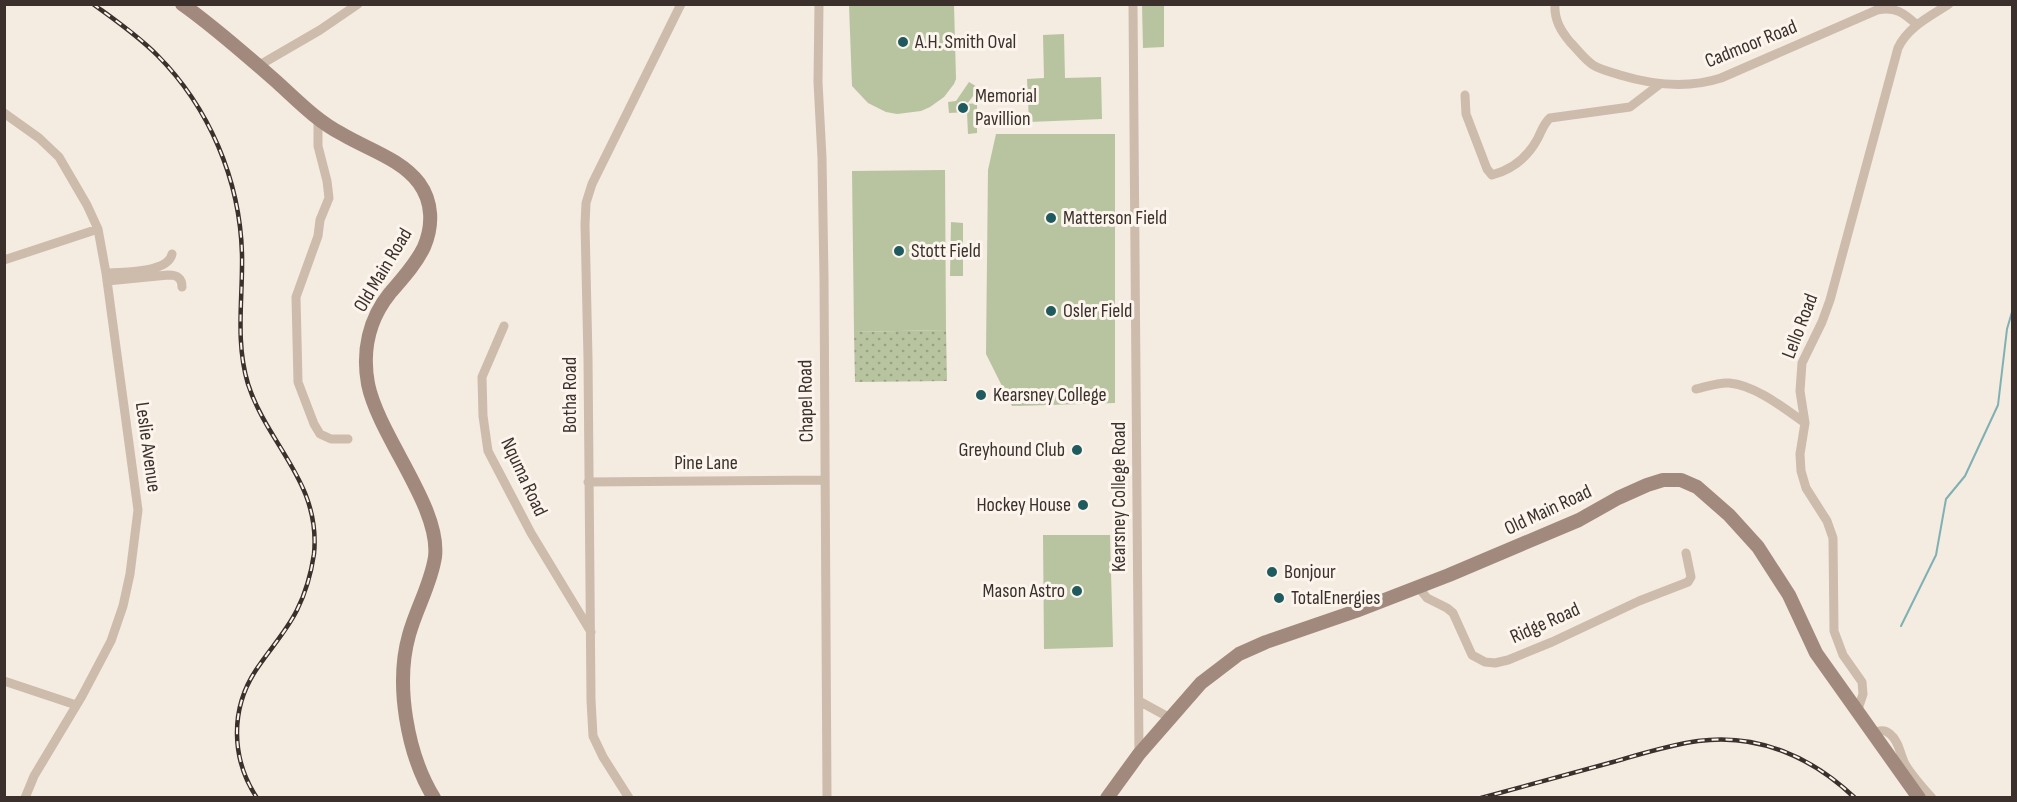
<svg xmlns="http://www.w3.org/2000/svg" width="2017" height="802" font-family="'Sofia Sans Condensed',sans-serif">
<defs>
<pattern id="grass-dots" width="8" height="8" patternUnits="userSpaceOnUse" patternTransform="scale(1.5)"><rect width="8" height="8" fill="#b8c4a0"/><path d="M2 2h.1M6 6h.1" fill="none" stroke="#97a083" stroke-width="1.8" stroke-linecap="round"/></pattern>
</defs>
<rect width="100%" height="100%" fill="#f4ebe1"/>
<path fill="url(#grass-dots)" d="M946,330L947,381L855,382L854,332Z"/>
<path fill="#b8c4a0" d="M849,5H954L956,79L954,84L944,97L930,107L921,111L897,114L886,112L868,103L852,86Z
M1142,5H1164V47L1143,48Z
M1064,34L1065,78L1101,77L1102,119L1029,122L1027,79L1044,78L1043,35Z
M969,82L979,88L967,104L977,103V133L968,134L967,112L949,113L948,102L956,101Z
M996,134H1115V403L1012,406L986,354L988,170Z
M945,170L946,330L854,332L852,171Z
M951,222L963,223V276H950Z
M1043,535H1110L1113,647L1044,649Z"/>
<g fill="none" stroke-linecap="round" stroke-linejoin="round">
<path stroke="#7fb0b2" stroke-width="2" d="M1901,626L1936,555L1946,499L1965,476L1998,405L2007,329L2012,312"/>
<path stroke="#cdbbac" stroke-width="9" d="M819,4L818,82L822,158L824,278L827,798
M1133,4L1139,754
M1555,4C1554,20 1561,31 1570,42C1578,50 1584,59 1593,65C1601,70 1611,72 1620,75C1653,85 1687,89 1721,78L1877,10C1895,6 1904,13 1917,25
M258,66L320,30L358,4
M1465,95L1466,114L1487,169L1492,175C1514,169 1528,157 1538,138C1542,130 1544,123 1550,118L1630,107L1660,84
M4,113L39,138L59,157L87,205L98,229L106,273L138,510L130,574L123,606L111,641L82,696L34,776L25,798
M318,119V146L327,181L329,198L320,220L318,236L296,297L298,382L314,424L320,434L331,439H348
M4,260L98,229
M106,273C123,272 168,273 172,254
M107,281L168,275C176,275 182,277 182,287
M504,326L482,377L483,416L488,451L531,533L591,632
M1696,389C1706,387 1718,382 1729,383C1755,385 1784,408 1805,423
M588,482L825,480
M1419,588L1427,598L1447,608L1453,613L1472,655L1485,662L1495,663L1508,660L1552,642L1639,601L1688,582L1691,577L1686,553
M4,681L76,705
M1139,701L1170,718
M1857,712L1863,694L1862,682L1843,655L1834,631L1833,538L1827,521L1806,488L1801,471L1800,454L1805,423L1800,391L1802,363L1822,322L1830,300L1898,48C1908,27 1929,17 1949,4
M1873,734C1879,730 1884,729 1890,734C1899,741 1900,754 1905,764C1912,776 1922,787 1932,798
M629,798L603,757L593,736L591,700L588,358L585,224L586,203L592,184L681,4"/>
<path stroke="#a18a7d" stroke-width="14" d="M182,4C216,28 247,56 278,83C299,102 317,121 342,134C367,149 401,159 419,183C433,202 433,226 424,247C416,264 402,279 390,293C369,319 362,351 368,384C379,437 441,507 435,557C431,584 416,609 409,635C395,684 407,754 434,798
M1107,798L1139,754L1201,683L1239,654L1266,642L1356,611L1449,575L1579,520L1618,498L1647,485L1663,480H1681L1697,487L1729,515L1758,547L1789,595L1816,653L1919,798"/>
<g stroke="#3b302b" stroke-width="4.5">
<path id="rail" d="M93,4C115,20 137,35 157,55C209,107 240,180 242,254C243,298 235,341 248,384C268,446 321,482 314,554C311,574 306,592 297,610C286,632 269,650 256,670C230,709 231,759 257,798
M1481,798C1525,786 1569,774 1613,762C1641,754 1669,745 1698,741C1758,733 1812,757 1855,798"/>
</g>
<use href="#rail" stroke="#fbf5ee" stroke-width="2" stroke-dasharray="7" stroke-linecap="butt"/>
</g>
<g fill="#1f5a5e" stroke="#fbf5ee" stroke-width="2">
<circle cx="903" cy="42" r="6"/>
<circle cx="963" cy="108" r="6"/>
<circle cx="1051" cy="218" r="6"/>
<circle cx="899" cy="251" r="6"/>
<circle cx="1051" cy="311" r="6"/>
<circle cx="981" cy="395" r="6"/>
<circle cx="1077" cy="450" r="6"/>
<circle cx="1083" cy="505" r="6"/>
<circle cx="1272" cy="572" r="6"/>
<circle cx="1077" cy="591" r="6"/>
<circle cx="1279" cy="598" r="6"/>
</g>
<g text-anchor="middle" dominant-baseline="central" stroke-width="6" stroke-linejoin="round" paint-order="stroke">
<g font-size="20" fill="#3b302b" stroke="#fbf5ee" text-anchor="start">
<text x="915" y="42">A.H. Smith Oval</text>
<text x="975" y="96">Memorial<tspan x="975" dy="23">Pavillion</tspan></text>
<text x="1063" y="218">Matterson Field</text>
<text x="911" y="251">Stott Field</text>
<text x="1063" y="311">Osler Field</text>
<text x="993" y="395">Kearsney College</text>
<text x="1065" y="450" text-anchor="end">Greyhound Club</text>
<text x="1071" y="505" text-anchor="end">Hockey House</text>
<text x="1284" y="572">Bonjour</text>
<text x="1065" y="591" text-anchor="end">Mason Astro</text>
<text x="1291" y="598">TotalEnergies</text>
</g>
<g font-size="20" fill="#3b302b" stroke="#fbf5ee">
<text transform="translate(1751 44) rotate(-22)">Cadmoor Road</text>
<text transform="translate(383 270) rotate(-59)">Old Main Road</text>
<text transform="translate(1800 326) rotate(-69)">Lello Road</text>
<text transform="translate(570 395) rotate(-90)">Botha Road</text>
<text transform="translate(806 401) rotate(-91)">Chapel Road</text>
<text transform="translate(148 447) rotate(82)">Leslie Avenue</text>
<text x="706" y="463">Pine Lane</text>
<text transform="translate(524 477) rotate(65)">Nquma Road</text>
<text transform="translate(1119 497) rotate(-90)">Kearsney College Road</text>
<text transform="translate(1548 510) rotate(-25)">Old Main Road</text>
<text transform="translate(1545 623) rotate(-24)">Ridge Road</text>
</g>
</g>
<rect width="2017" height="802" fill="none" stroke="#3b302b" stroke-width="12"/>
</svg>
